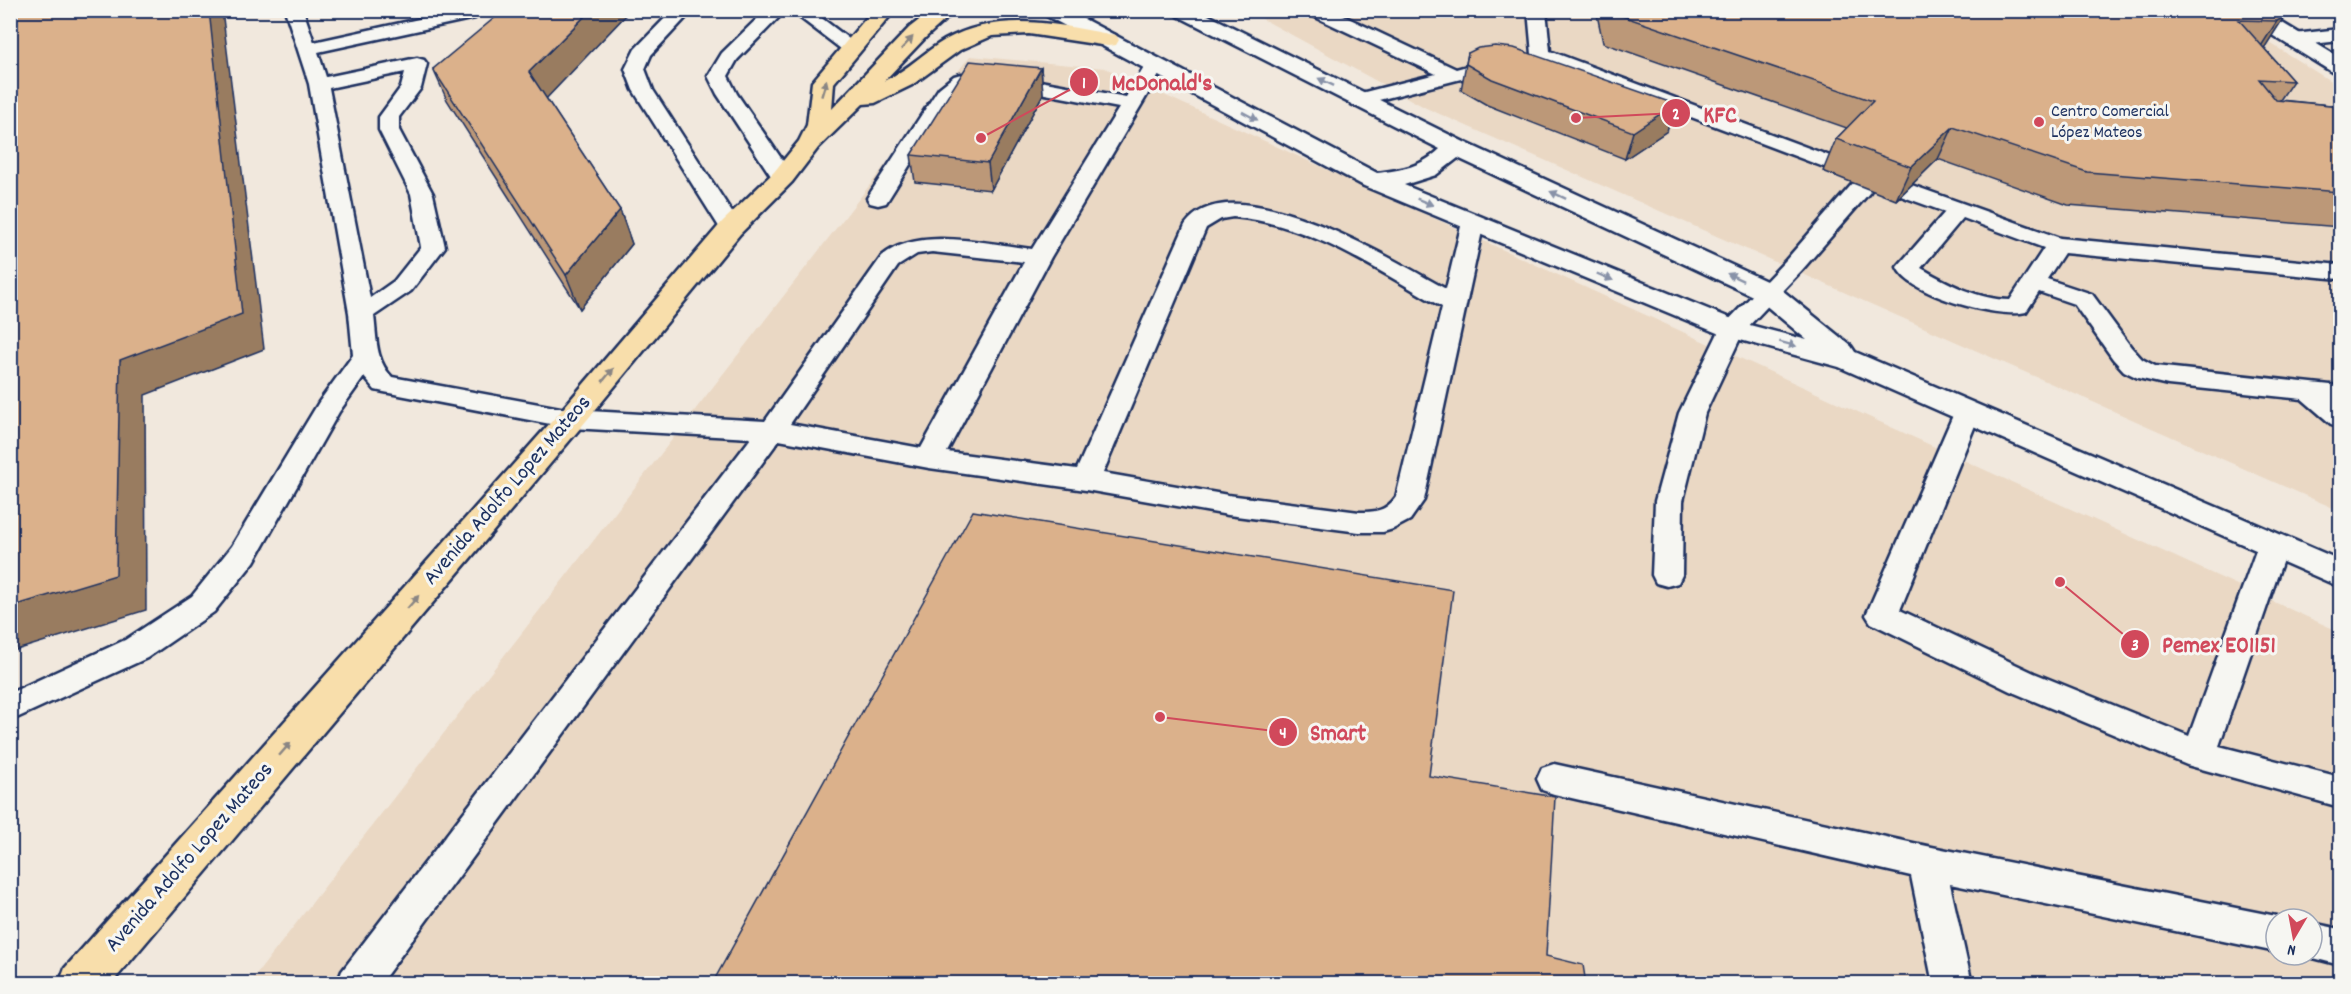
<svg xmlns="http://www.w3.org/2000/svg" width="2351" height="994" font-family="Dekko,sans-serif">
<rect width="100%" height="100%" fill="#f1e8dd"/>
<filter id="ink" filterUnits="userSpaceOnUse"><feTurbulence type="fractalNoise" baseFrequency=".0167" numOctaves="2"/><feDisplacementMap in="SourceGraphic" scale="12" xChannelSelector="R" yChannelSelector="G"/><feConvolveMatrix kernelMatrix="1 2 1 2 8 2 1 2 1" color-interpolation-filters="sRGB"/></filter>
<g filter="url(#ink)">
<path fill="#ead8c4" fill-rule="evenodd" d="M1248,11H2219L2340,87V511L1426,108Z
M970,56L1105,68L2340,632V983L249,984ZM2276,919H2312V955H2276Z"/>
<g fill="none" stroke-linecap="round" stroke-linejoin="round">
<g stroke="#1b2f5e" stroke-width="5">
<path id="lane" d="M285,10H303L314,42L460,10H476L478,14L475,18L318,52L326,77L417,58L424,60L427,64L421,88L399,117V130L433,194L445,247L411,291L374,316C377,339 375,359 392,377L571,410L765,421L882,256C918,226 988,244 1032,249L1119,108L1024,90L965,86L953,96L886,203L878,205L870,203L867,198L939,88L954,76L961,74L1024,78L1126,97L1148,61H1162L1165,65L1051,257L947,452L1077,469L1185,225C1230,160 1397,262 1446,289L1462,222L1465,217L1473,215L1481,217L1484,222L1424,500L1410,520L1393,529L1383,532H1359L1228,515L1086,490L929,468L779,440L380,984H337L342,971L751,438L571,428L384,392L375,390L364,377L339,412L254,562L214,612L147,658L10,721V693L125,640L192,596L232,546L319,402L353,355L349,313L309,84ZM405,72L401,87L379,117V130L411,194L421,247L394,281L370,298L329,88ZM1233,217C1309,223 1377,270 1442,307L1396,497C1386,511 1376,512 1359,512L1228,495L1103,473L1206,228L1221,219ZM932,252L1024,262L921,448L790,424L898,266L917,254Z
M673,10H693L651,55L645,69L653,90L742,228L739,233L731,235L723,233L633,90L625,69L635,49Z
M766,10H786L737,60L728,76L737,94L794,177L791,182L783,183L775,182L717,94L708,76L722,53Z
M790,10H811L861,48L859,52H845Z
M1306,10H1331L1456,69L1501,57L1508,59L1511,63L1508,67L1367,103H1353L1350,99L1353,95L1436,74L1309,14Z
M1528,10H1546L1550,51L1838,159L1842,163L1838,167L1831,169L1824,167L1534,58L1532,54Z
M2340,29V41L2294,46L2287,44L2285,40L2287,36L2294,34Z
M1862,180L1870,182L1873,187L1870,192L1802,270L1743,332L1705,413L1683,501L1682,575L1678,583L1667,586L1656,583L1652,575L1655,501L1679,413L1720,329L1786,260L1854,182Z
M1906,183L2060,238L2340,265V279L2064,253L2047,279L2092,294L2131,347L2142,359L2155,366L2340,386V402H2339L2340,427L2331,424L2302,399L2168,385L2138,378L2124,371L2113,359L2074,304L2039,292L2026,312C1998,319 1908,295 1897,267L1945,212L1898,195L1895,190L1898,185ZM1963,218L2044,248L2010,300C1979,300 1947,283 1921,268Z
M1967,404L1976,407L1980,413L1900,610L2034,673L2189,736L2258,545L2263,537L2273,534L2283,537L2288,545L2219,746L2340,777V807L2187,765L2010,691L1871,623L1866,615L1954,413L1958,407Z
M1554,764L1927,846L2276,916L2284,919H2276V952L1950,884L1972,984H1933L1911,876L1554,794L1542,790L1537,779L1542,768Z
M2312,923L2340,929V965L2302,955H2312Z"/>
</g>
<g stroke="#1b2f5e" stroke-width="5">
<path id="street" d="M2235,10H2261L2340,58V74L2332,72L2238,14Z"/>
</g>
<g stroke="#1b2f5e" stroke-width="5">
<path id="secondary" d="M1040,10H1067L1377,173C1402,170 1421,167 1440,149L1174,14L1171,10H1198L1464,142L1777,286L1851,346L1855,352L2340,560V587L1839,367L1722,335L1364,186L1043,14ZM1458,158L1757,298L1807,340L1742,323L1404,185L1436,175Z"/>
</g>
<g stroke="#1b2f5e" stroke-width="5">
<path id="primary" d="M873,10H895L834,83L832,109L909,28L932,10H956L925,38L884,81C909,69 924,52 945,40C997,11 1054,23 1108,34L1116,35L1119,40L1116,45L1108,46L1029,34L992,36L960,50L912,85L875,103L863,104L818,148L792,182L740,234L582,426L111,984H59L65,968L560,412L722,222L774,172L799,141L807,125L812,82Z"/>
</g>
<use href="#lane" fill="#f6f6f2" fill-rule="evenodd"/>
<use href="#street" fill="#f6f6f2" fill-rule="evenodd"/>
<use href="#secondary" fill="#f6f6f2" fill-rule="evenodd"/>
<use href="#primary" fill="#f8deab" fill-rule="evenodd"/>
</g>
<path fill="#bc9878" stroke="#1b2f5e" stroke-width="1.5" d="M1596,10H2274L2284,17L2264,48L2293,81L2280,100L2340,106V227L2068,205L1938,159L1896,200L1823,171L1836,139L1847,128L1603,43Z
M624,17L546,98L620,210L632,244L580,309L447,100L433,69Z
M1468,53L1667,131L1625,159L1487,105L1461,90Z
M1041,68L1043,94L991,190L915,182L911,155Z"/>
<path fill="#997c61" stroke="#1b2f5e" stroke-width="1.5" d="M209,10H222L264,349L145,395L146,610L10,652V607L120,360Z
M591,10H622L624,17L541,104L529,72Z
M2284,17L2265,47L2258,51L2277,21Z
M1041,68L1043,94L991,190L988,163Z
M1675,104L1667,131L1625,159L1633,132Z
M1953,127L1938,159L1896,200L1911,167Z
M620,210L632,244L580,309L566,275Z"/>
<path fill="#dbb18b" stroke="#1b2f5e" stroke-width="1.5" d="M10,10H209L242,314L120,360L116,575L10,607Z
M504,10H591L529,72L620,210L566,275L433,69Z
M1610,10H2274L2284,17L2277,21L2239,20L2293,81L2259,79L2276,100L2340,106V192L2087,172L1953,127L1911,167L1836,139L1873,101L1610,12Z
M1495,46L1514,48L1675,104L1633,132L1492,79L1466,64L1468,53L1478,48Z
M970,61L1041,68L988,163L911,155Z
M973,511L1453,590L1429,776L1555,797L1546,956L1583,965L1586,984H712Z"/>
<defs><path id="oneway-solid" d="M-6-.8H1V-3.2L6.5 0L1 3.2V.8H-6Z" transform="scale(1.5)"/></defs>
<g fill="#8a8684">
<use href="#oneway-solid" transform="translate(907 43) rotate(-47)"/>
<use href="#oneway-solid" transform="translate(824 88) rotate(-73)"/>
<use href="#oneway-solid" transform="translate(608 375) rotate(-50)"/>
<use href="#oneway-solid" transform="translate(413 602) rotate(-49)"/>
<use href="#oneway-solid" transform="translate(285 749) rotate(-49)"/>
</g>
<g fill="#8892a8">
<use href="#oneway-solid" transform="translate(1326 82) rotate(-154)"/>
<use href="#oneway-solid" transform="translate(1250 116) rotate(28)"/>
<use href="#oneway-solid" transform="translate(1558 195) rotate(-155)"/>
<use href="#oneway-solid" transform="translate(1425 202) rotate(22)"/>
<use href="#oneway-solid" transform="translate(1605 277) rotate(23)"/>
<use href="#oneway-solid" transform="translate(1735 277) rotate(-155)"/>
<use href="#oneway-solid" transform="translate(1788 344) rotate(15)"/>
</g>
</g>
<circle fill="#d1495b" stroke="#f6f6f2" stroke-width="2" cx="2039" cy="122" r="6"/>
<g text-anchor="middle" dominant-baseline="central" stroke-width="6" stroke-linejoin="round" paint-order="stroke">
<g font-size="18" fill="#1b2f5e" stroke="#f6f6f2" text-anchor="start">
<text x="2051" y="112">Centro Comercial<tspan x="2051" dy="21">López Mateos</tspan></text>
</g>
<g font-size="22" fill="#1b2f5e" stroke="#f6f6f2">
<text transform="translate(508 491) rotate(-49)">Avenida Adolfo Lopez Mateos</text>
<text transform="translate(190 858) rotate(-49)">Avenida Adolfo Lopez Mateos</text>
</g>
</g>
<path fill="none" stroke="#d1495b" stroke-width="2" d="M981 138L1084 82M1576 118L1676 113M2060 582L2135 644M1160 717L1283 732"/>
<g fill="#d1495b" stroke="#f6f6f2" stroke-width="2">
<circle cx="981" cy="138" r="6"/>
<circle cx="1576" cy="118" r="6"/>
<circle cx="2060" cy="582" r="6"/>
<circle cx="1160" cy="717" r="6"/>
<circle cx="1084" cy="82" r="15"/>
<circle cx="1676" cy="113" r="15"/>
<circle cx="2135" cy="644" r="15"/>
<circle cx="1283" cy="732" r="15"/>
</g>
<g font-size="18" text-anchor="middle" font-weight="bold" fill="#fff">
<text x="1084" y="88">1</text>
<text x="1676" y="119">2</text>
<text x="2135" y="650">3</text>
<text x="1283" y="738">4</text>
</g>
<g font-size="24" text-anchor="middle" font-weight="bold" fill="#d1495b" stroke="#f6f6f2" stroke-width="6" stroke-linejoin="round" paint-order="stroke">
<text x="1162" y="90">McDonald's</text>
<text x="1720" y="122">KFC</text>
<text x="2219" y="652">Pemex E01151</text>
<text x="1338" y="740">Smart</text>
</g>
<rect width="2351" height="994" fill="none" stroke="#f6f6f2" stroke-width="36"/>
<rect x="18" y="18" width="2315" height="958" fill="none" stroke="#1b2f5e" stroke-width="2" filter="url(#ink)"/>
<g transform="translate(2294 937) rotate(190)"><circle r="28" fill="#f6f6f2" stroke="#9ea6b7" stroke-width="1.5"/>
<path d="M0-4.5L10 22L0 15L-10 22Z" fill="#d1495b"/>
<text y="-9" font-size="16" font-weight="bold" text-anchor="middle" fill="#1b2f5e">N</text>
</g>
</svg>
